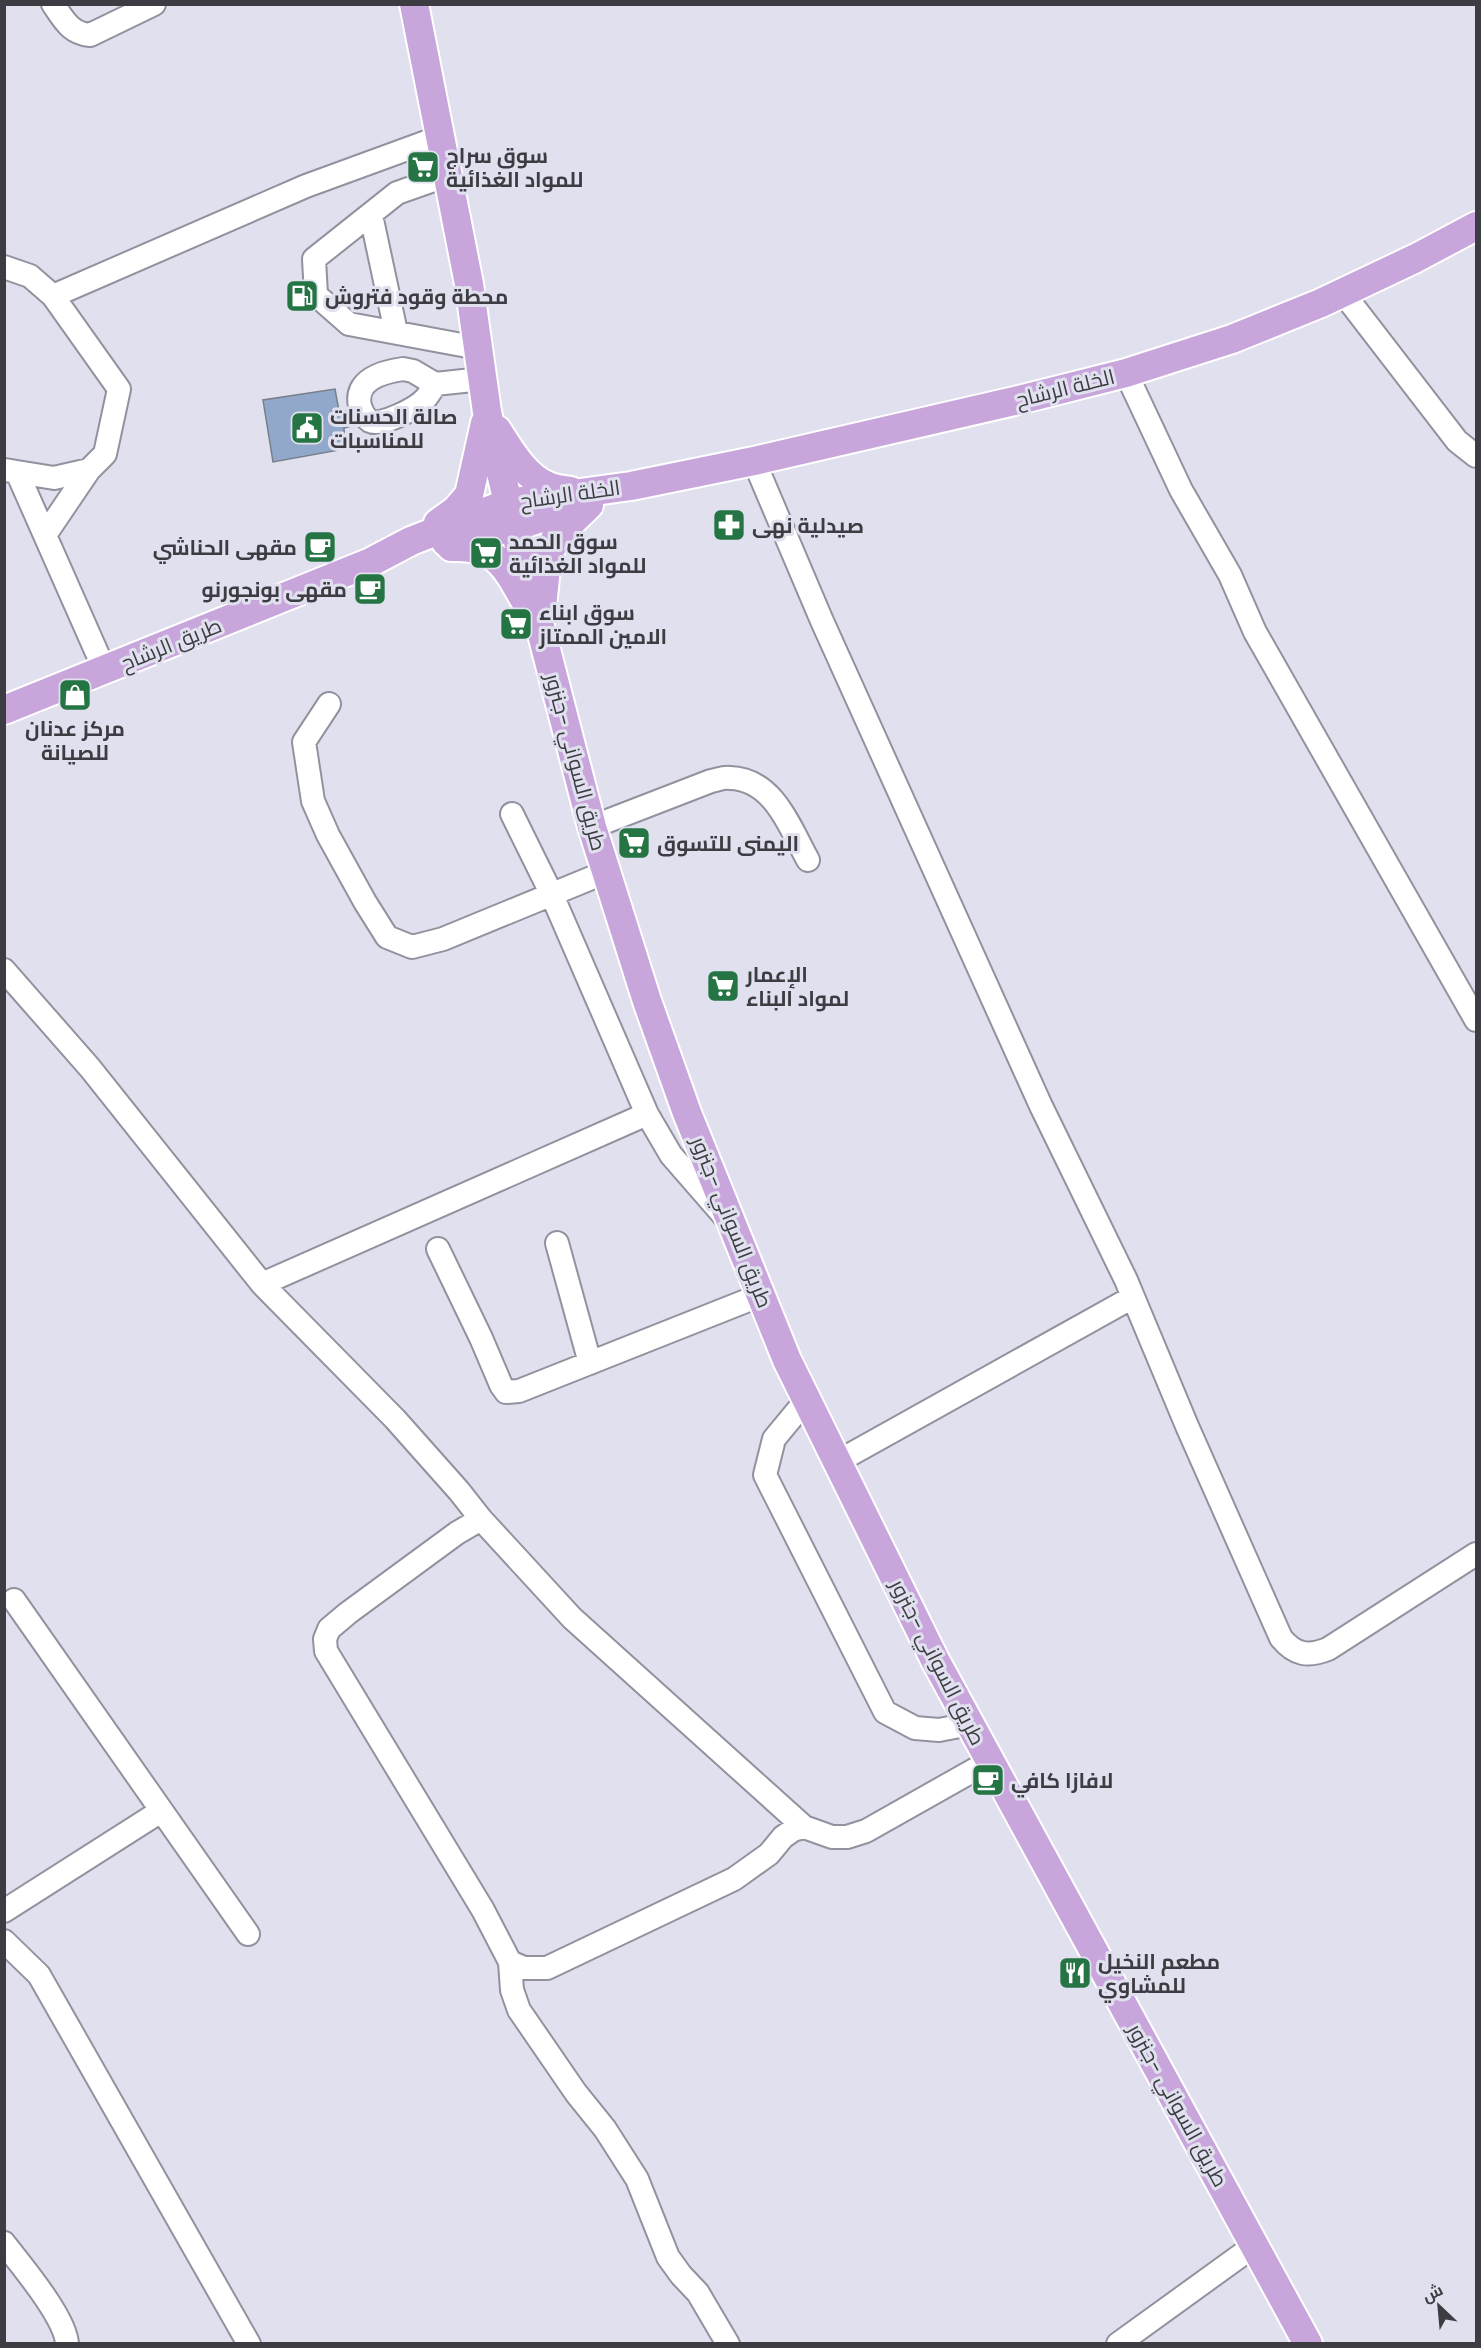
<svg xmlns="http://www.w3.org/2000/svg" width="1481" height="2348" font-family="Merriweather,Cairo,serif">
<rect width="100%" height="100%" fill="#e0e0ee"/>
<path fill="#91a8ca" stroke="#777f8a" stroke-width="1.5" d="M335,389L339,411H347L352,422V426L344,428L345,449L273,462L263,400Z"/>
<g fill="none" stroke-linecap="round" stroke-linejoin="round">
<g stroke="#92929f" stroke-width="26">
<path id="minor" d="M53,4C64,20 70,33 90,35L154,4
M448,175L397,193L314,259L316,295L349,324L478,348
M371,215L396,332
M4,267L30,276L53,296L119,389L105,454L89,470L54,478L17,472
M1343,293L1457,441L1476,456
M53,296L306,186L440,137
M403,369L413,371L435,384C432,389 429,395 425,399C417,408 381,427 370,421C365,418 362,412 360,406C354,380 382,372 403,369Z
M1126,373L1181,490L1230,575L1255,632L1476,1020
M435,384L482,379
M754,461L822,621L1041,1106L1126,1280L1187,1426L1281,1638C1295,1655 1308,1657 1328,1649L1476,1554
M5,470L17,472L105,671
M45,535L89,470
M329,704L304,742L313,801L328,835L365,902L387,937L412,947L443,939L606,872
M512,814L552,895L647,1114
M592,827L711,781C717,780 724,777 730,778C774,779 790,828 808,860
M4,970L90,1068L262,1284L395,1419L459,1491L481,1519L572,1618L804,1827
M557,1243L590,1363
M438,1249L481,1338L501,1385L506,1392L519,1391L761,1295
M262,1284L647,1114L671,1155L725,1217
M807,1399L774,1439L765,1475L885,1712L915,1728L939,1730L970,1724
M837,1462L1133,1297
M481,1519L457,1533L348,1613L329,1629L325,1639L326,1651L483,1910L510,1962L524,1968H547L734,1879L769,1854L783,1837L793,1830L804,1827L832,1837H847L866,1831L990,1761
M14,1600L248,1934
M4,1911L161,1811
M4,1941L39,1975L249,2344
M510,1962L512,1990L519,2010L576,2093L605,2129L637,2179L668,2257L681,2275L698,2293L728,2344
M4,2243C21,2265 66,2318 67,2344
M1118,2344L1255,2245"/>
</g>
<g stroke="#fff" stroke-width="32">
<path id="major" d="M414,4L469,284L487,412L508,503L592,827L647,1001L687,1113L787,1360L935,1660L1308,2344
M497,430C510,450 525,477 548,486C555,489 564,490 571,491
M438,523L456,510L469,495L485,423
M446,542L514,527L574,507
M451,547C495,545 505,565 524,599
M542,607L547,558L556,537L589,505
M4,710L371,562L411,541L508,503L631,486L754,461L1019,400L1126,373L1232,339L1321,303L1416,258L1476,226"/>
</g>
<use href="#minor" stroke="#fff" stroke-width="22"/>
<use href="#major" stroke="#c8a6dc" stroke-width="28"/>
</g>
<defs>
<g id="supermarket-square" transform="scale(1.725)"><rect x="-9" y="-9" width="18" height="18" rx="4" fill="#257444" stroke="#e0e0ee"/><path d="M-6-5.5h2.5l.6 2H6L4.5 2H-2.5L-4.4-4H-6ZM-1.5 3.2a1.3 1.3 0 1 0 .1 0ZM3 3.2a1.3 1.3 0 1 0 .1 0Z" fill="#fff"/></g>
<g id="fuel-square" transform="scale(1.725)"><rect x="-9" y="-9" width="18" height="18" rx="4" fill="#257444" stroke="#e0e0ee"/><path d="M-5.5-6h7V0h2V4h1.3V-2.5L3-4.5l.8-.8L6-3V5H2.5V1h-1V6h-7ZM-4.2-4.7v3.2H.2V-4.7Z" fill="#fff"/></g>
<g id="civic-square" transform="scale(1.725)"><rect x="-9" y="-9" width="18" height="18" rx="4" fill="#257444" stroke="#e0e0ee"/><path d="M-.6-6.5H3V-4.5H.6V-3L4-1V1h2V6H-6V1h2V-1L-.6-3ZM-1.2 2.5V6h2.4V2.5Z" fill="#fff"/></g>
<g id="pharmacy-square" transform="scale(1.725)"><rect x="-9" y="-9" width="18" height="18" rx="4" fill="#257444" stroke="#e0e0ee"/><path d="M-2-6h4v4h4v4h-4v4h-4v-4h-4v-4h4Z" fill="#fff"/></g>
<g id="cafe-square" transform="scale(1.725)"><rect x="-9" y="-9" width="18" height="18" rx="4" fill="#257444" stroke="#e0e0ee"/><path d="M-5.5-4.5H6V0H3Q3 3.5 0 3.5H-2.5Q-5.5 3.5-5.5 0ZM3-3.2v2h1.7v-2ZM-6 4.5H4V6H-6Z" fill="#fff"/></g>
<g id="shop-square" transform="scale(1.725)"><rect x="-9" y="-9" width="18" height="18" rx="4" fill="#257444" stroke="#e0e0ee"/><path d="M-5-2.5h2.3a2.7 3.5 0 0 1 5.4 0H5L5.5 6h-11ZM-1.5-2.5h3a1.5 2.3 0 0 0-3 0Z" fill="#fff"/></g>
<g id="restaurant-square" transform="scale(1.725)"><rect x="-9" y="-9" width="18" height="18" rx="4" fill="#257444" stroke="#e0e0ee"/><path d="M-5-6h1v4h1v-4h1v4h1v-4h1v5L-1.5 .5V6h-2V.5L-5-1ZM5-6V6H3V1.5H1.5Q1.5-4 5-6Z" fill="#fff"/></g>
</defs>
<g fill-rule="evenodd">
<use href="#supermarket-square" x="423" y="167"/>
<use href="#fuel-square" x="302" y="296"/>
<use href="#civic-square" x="307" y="428"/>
<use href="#pharmacy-square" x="729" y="525"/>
<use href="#cafe-square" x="320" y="547"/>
<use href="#supermarket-square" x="486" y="553"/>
<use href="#cafe-square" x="370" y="589"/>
<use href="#supermarket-square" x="516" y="624"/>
<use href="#shop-square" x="75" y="695"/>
<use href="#supermarket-square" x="634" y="843"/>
<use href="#supermarket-square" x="723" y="986"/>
<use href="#cafe-square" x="988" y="1780"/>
<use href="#restaurant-square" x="1075" y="1973"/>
</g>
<g text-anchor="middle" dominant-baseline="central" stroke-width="6" stroke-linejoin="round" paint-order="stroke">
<g font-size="21" font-weight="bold" fill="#3c3c42" stroke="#e0e0ee" text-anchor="start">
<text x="446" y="155">سوق سراج<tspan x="446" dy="24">للمواد الغذائية</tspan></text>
<text x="325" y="296">محطة وقود فتروش</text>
<text x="330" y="416">صالة الحسنات<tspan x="330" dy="24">للمناسبات</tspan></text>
<text x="752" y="525">صيدلية نهى</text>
<text x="509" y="541">سوق الحمد<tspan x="509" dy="24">للمواد الغذائية</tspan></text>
<text x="297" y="547" text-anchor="end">مقهى الحناشي</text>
<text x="347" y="589" text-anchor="end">مقهى بونجورنو</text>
<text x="539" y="612">سوق ابناء<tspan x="539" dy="24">الامين الممتاز</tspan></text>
<text x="75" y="728" text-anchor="middle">مركز عدنان<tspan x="75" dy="24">للصيانة</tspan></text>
<text x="657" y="843">اليمنى للتسوق</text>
<text x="746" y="974">الإعمار<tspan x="746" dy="24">لمواد البناء</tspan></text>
<text x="1011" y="1780">لافازا كافي</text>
<text x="1098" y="1961">مطعم النخيل<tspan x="1098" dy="24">للمشاوي</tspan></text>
</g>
<g font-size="21" fill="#3c3c42" stroke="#e0e0ee">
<text transform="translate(1065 388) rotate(-14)">الخلة الرشاح</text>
<text transform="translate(570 494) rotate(-8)">الخلة الرشاح</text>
<text transform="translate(171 644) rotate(-22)">طريق الرشاح</text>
<text transform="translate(576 762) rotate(75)">طريق السواني -جنزور</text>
<text transform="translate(732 1222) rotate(68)">طريق السواني -جنزور</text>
<text transform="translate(938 1662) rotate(63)">طريق السواني -جنزور</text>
<text transform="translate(1178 2105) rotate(61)">طريق السواني -جنزور</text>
</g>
</g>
<rect width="1481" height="2348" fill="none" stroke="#3c3c42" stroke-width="12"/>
<g transform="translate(1439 2306) rotate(334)" stroke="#e0e0ee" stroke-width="4.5" paint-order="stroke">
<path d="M0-4.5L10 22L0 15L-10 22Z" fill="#3c3c42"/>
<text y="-9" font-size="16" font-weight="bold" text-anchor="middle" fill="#3c3c42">ش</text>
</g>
</svg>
